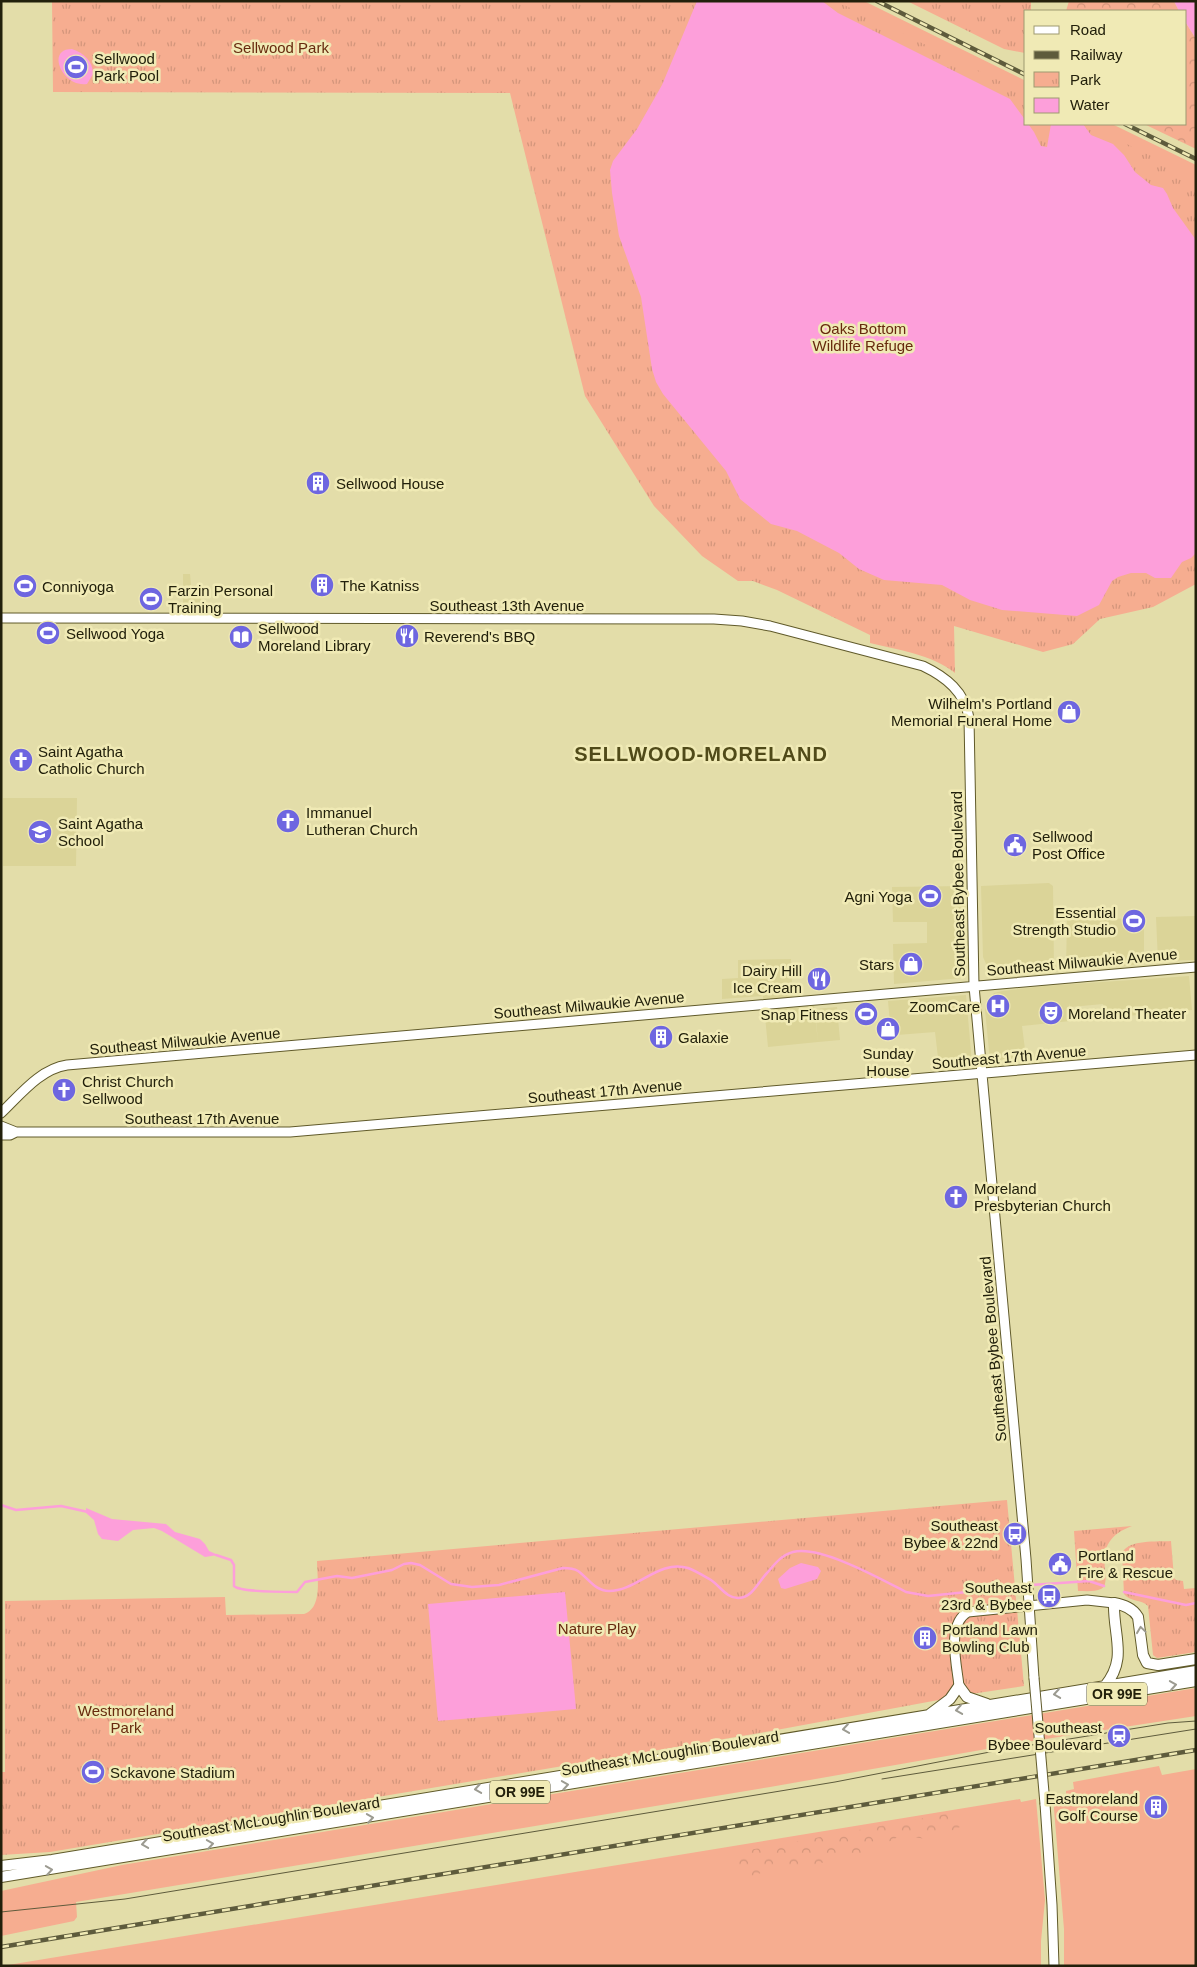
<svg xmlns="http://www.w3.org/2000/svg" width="1197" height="1967" font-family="Arial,sans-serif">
<defs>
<pattern id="forest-crowns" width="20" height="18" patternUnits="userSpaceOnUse" patternTransform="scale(1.25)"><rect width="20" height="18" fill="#f6ad90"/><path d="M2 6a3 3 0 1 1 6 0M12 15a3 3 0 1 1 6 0" fill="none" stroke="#d3957b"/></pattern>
<pattern id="park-tufts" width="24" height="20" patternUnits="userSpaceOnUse" patternTransform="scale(1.25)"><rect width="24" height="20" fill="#f6ad90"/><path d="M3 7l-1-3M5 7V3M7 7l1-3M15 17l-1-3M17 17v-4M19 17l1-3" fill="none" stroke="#d3957b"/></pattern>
</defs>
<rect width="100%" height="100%" fill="#e3dda9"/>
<path fill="#dbd498" d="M183,574H190L191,585H201V606H183Z
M3,798H77L76,866H3Z
M1049,883L1053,886L1054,968L1049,971L1004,974L991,970L987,966L983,957L981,886Z
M965,886L966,974L962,978L894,984L893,944L927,943V922H893L892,887Z
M1196,916V960L1158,961L1156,917Z
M1144,918V961L1142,964L1072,971L1066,967L1067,920Z
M791,959L793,1008L814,1006L818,1042L768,1047L763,996L722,999V979L738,978V960Z
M1189,976L1192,1010L1105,1018L1103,1004L1070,1007L1069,1003L1070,1021L1022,1026L1026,1057L990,1061L985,1010L987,1003L994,993L1002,991L1045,986Z
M966,995L972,1063L939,1066L935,1032L884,1036L883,1024L890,1023L888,1001Z
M837,1007L840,1040L818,1042L815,1009Z"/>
<path fill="#f6ad90" d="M822,1H864L1026,81V122Z
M1083,124H1112L1196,165V179Z
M1196,1688V1716L1026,1742L770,1787L76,1902L77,1917L74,1921L1,1936V1891L122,1865Z
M1159,1766L1162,1775L1196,1769V1966H1064V1929L1053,1797L1066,1795V1791L1074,1789L1073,1782Z
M1020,1799L1021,1802L1036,1799L1045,1900L1041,1941V1966H2Z"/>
<path fill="url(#forest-crowns)" d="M1069,1H1174L1179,11H1066Z
M1186,23L1196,39V149L1144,124H1186Z
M957,1812L961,1822L960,1827L931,1840L902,1835L861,1856L838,1855L825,1862L805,1867H779L749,1877L738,1875L735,1865L738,1855L749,1850Z"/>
<path fill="url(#park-tufts)" d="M52,1H836L1026,94V124H1086L1196,178V584L1153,607L1100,619L1073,644L1043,652L954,626L955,673C931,654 898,650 870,643V635L777,590L753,581H738L702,556L654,506L585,396L510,93L53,92Z
M907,1H1031V11H1026L1025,53L1004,49Z
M1007,1500L1024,1686L971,1694L771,1731L50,1852L1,1855V1772H5V1601L225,1597L226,1615L304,1614C323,1608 317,1577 317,1561Z
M1132,1526C1085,1543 1116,1581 1101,1589C1095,1592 1085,1591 1078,1591L1074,1531Z
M1171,1541L1174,1578L1176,1580L1183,1581L1184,1589L1196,1588V1652L1157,1658L1153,1655L1148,1606C1141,1599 1130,1602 1124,1594L1122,1553C1129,1539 1157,1542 1171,1541Z"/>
<path fill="#fd9fda" d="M697,1H822L838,13L1010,99L1034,132L1041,146L1047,147L1051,124H1083L1091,135L1113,144L1124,155L1135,172L1151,185L1163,188L1167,194L1173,208L1196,240V553L1191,558L1182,562L1171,578H1155L1146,573H1131L1118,577L1112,581L1099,605L1077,616L1002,610L970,600L942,585L884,580L859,569L839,553L797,531L771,524L740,499L726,471L663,394L656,382L652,369L641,297L619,236L612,193L610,170L613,161L637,129L662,85Z
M1174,1H1196V39L1186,23V11H1179Z
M72,49C84,53 93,61 93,74L87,84C63,88 45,49 72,49Z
M86,1508L112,1519L166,1524L175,1532L200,1539L205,1544L209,1551L218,1555L205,1557L162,1531L154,1528L133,1530L118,1541L102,1539L98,1534L94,1520L86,1513Z
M801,1563L818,1567L821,1571L817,1579L785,1589L781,1588L778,1579L790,1568Z
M565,1592L576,1709L438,1721L428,1604Z"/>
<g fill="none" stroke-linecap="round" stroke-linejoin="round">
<path stroke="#fd9fda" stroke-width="2.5" d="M1,1505L16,1510L61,1506L88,1512
M216,1555L231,1560L234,1565V1586C240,1592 286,1592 297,1592L305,1582L337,1576L352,1578L392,1570L404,1564L411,1563L420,1565L451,1584L472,1587L499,1585L563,1568C568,1568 573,1568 578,1571C588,1578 595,1591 609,1591C637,1591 659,1559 688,1568C696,1571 704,1576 711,1580C720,1586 727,1599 739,1598C753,1597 758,1582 767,1573C774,1565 781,1555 793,1552C820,1545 881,1579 906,1592L928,1596L1025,1586
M1031,1585L1089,1581L1104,1586
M1124,1592L1186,1605L1196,1603"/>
<g stroke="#605a2a" stroke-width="11">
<path id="secondary" d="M1,618L714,619L742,621L770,626L923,666C946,677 965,692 969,718L974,986L1026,1559L1034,1678
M1,1113C20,1095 40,1069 67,1065L1196,967
M1,1126L16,1132
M1,1135H10L16,1132H290L1196,1055
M959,1686C957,1665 946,1624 968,1612L1087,1600L1114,1603
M1045,1804L1052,1905L1054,1966"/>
</g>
<g stroke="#605a2a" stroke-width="12">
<path id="highway" d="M1105,1686C1128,1658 1113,1636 1114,1603C1124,1605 1133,1608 1138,1617L1143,1655L1147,1663L1158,1665L1196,1659
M930,1714L950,1699L959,1686L967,1697L987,1704
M1,1866L52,1860L1196,1671
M1,1877L1196,1681"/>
</g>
<use href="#secondary" stroke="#fff" stroke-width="9"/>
<use href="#highway" stroke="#fff" stroke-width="10"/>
<path stroke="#5e5b3c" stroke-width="1" d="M882,1779L1196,1729
M1,1912L125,1899L835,1782L995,1751L1168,1723L1196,1721"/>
<g stroke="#5e5b3c" stroke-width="4.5">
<path id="rail" d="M877,1L1026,75
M1125,124L1196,159
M1,1947L1196,1750"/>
</g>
<use href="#rail" stroke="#f0eab5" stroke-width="2.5" stroke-dasharray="8" stroke-linecap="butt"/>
<g stroke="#605a2a" stroke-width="11" stroke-linecap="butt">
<path id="secondary-bridge" d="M1034,1678L1045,1804"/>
</g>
<use href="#secondary-bridge" stroke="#fff" stroke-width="9"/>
</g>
<defs><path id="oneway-chevron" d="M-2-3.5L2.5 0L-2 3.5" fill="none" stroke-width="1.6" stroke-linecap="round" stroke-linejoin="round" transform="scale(1.25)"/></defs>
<g stroke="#9c9b91">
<use href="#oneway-chevron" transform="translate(1141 1630) rotate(-98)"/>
<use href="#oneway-chevron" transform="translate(1173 1685) rotate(-9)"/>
<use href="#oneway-chevron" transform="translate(1057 1694) rotate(171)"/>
<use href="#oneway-chevron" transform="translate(959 1710) rotate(171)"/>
<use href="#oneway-chevron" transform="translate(846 1729) rotate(172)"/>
<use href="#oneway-chevron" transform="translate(565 1785) rotate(-9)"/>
<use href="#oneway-chevron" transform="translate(478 1789) rotate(171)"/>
<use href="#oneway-chevron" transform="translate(370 1818) rotate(-9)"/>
<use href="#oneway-chevron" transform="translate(145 1844) rotate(171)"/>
<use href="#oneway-chevron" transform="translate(210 1844) rotate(-9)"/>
<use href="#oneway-chevron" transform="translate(49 1870) rotate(-9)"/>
</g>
<defs>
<g id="stadium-disc" transform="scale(1.25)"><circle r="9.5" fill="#6e66e0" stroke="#f0eab5"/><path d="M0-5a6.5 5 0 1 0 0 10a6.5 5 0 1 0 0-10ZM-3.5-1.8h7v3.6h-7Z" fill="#fff"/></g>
<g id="building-disc" transform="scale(1.25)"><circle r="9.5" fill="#6e66e0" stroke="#f0eab5"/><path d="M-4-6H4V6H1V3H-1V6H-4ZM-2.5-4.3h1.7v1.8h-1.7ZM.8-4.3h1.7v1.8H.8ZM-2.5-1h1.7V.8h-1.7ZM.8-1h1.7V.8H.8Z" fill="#fff"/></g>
<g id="restaurant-disc" transform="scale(1.25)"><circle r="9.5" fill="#6e66e0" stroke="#f0eab5"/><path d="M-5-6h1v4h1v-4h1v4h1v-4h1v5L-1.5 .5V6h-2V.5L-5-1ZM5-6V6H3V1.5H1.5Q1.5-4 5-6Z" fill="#fff"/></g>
<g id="library-disc" transform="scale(1.25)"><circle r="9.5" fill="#6e66e0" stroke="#f0eab5"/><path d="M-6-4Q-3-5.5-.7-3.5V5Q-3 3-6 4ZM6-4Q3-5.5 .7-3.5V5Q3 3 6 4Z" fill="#fff"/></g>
<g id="shop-disc" transform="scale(1.25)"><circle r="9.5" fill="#6e66e0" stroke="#f0eab5"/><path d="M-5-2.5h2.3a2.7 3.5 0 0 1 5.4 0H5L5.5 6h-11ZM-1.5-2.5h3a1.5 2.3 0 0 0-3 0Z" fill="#fff"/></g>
<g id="church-disc" transform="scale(1.25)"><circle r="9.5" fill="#6e66e0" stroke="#f0eab5"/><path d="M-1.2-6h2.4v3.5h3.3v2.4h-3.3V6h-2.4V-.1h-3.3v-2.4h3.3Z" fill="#fff"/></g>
<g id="school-disc" transform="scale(1.25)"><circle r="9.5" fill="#6e66e0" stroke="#f0eab5"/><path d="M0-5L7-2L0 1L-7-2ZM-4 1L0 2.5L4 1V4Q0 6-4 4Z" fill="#fff"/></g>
<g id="civic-disc" transform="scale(1.25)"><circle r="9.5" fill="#6e66e0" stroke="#f0eab5"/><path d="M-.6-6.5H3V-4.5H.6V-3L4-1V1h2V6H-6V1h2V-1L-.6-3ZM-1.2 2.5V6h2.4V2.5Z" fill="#fff"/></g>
<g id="hospital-disc" transform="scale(1.25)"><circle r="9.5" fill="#6e66e0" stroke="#f0eab5"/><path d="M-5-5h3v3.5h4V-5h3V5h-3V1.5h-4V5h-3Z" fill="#fff"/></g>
<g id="theatre-disc" transform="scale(1.25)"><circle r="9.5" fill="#6e66e0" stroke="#f0eab5"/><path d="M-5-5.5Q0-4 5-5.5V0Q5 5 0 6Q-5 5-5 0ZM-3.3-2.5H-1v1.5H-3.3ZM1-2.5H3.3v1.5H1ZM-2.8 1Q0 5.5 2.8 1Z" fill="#fff"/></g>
<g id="bus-disc" transform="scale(1.25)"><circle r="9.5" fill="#6e66e0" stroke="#f0eab5"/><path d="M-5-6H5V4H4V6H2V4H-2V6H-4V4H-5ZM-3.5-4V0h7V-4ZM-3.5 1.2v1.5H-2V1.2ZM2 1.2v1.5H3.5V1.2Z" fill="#fff"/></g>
<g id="station-disc" transform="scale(1.25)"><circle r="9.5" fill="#6e66e0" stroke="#f0eab5"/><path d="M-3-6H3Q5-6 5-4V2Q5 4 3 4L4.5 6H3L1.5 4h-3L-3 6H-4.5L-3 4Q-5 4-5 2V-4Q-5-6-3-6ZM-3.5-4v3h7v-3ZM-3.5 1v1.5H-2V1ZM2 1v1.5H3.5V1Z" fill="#fff"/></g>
</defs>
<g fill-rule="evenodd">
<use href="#stadium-disc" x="76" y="67"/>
<use href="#building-disc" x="318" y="483"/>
<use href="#building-disc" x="322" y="585"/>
<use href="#stadium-disc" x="25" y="586"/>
<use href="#stadium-disc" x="151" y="599"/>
<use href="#stadium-disc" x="48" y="633"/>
<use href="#restaurant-disc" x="407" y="636"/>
<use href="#library-disc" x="241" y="637"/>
<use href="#shop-disc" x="1069" y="712"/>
<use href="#church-disc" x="21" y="760"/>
<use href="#church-disc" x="288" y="821"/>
<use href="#school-disc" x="40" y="832"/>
<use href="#civic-disc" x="1015" y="845"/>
<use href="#stadium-disc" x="930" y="896"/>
<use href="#stadium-disc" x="1134" y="921"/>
<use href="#shop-disc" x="911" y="964"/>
<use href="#restaurant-disc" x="819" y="979"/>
<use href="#hospital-disc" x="998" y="1006"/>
<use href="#theatre-disc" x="1051" y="1013"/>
<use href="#stadium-disc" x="866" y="1014"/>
<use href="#shop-disc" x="888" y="1029"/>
<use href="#building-disc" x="661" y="1037"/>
<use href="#church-disc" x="64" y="1090"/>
<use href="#church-disc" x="956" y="1197"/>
<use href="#bus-disc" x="1015" y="1534"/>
<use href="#civic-disc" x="1060" y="1564"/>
<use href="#bus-disc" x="1049" y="1596"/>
<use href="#building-disc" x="925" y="1638"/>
<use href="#station-disc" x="1119" y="1736"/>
<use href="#stadium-disc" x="93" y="1772"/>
<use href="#building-disc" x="1156" y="1807"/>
</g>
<g text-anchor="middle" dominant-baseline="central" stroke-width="5" stroke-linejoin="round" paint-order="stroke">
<g fill="#f0eab5" stroke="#605d3e" stroke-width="1">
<rect x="1087" y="1682.5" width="60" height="23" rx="4"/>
<rect x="490" y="1780.5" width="60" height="23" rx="4"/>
</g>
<g font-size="14" font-weight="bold" fill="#22200b">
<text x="1117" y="1694">OR 99E</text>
<text x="520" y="1792">OR 99E</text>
</g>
<g font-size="15" fill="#672a0e" stroke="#f0eab5">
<text x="281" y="47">Sellwood Park</text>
<text x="863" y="328">Oaks Bottom<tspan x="863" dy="17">Wildlife Refuge</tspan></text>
<text x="597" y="1628">Nature Play</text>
<text x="126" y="1710">Westmoreland<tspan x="126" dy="17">Park</tspan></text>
</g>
<g font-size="15" fill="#22200b" stroke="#f0eab5" text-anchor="start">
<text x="94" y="58">Sellwood<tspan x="94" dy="17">Park Pool</tspan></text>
<text x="336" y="483">Sellwood House</text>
<text x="340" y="585">The Katniss</text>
<text x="42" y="586">Conniyoga</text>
<text x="168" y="590">Farzin Personal<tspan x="168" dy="17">Training</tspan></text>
<text x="258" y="628">Sellwood<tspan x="258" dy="17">Moreland Library</tspan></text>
<text x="66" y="633">Sellwood Yoga</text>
<text x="424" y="636">Reverend's BBQ</text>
<text x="1052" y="703" text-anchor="end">Wilhelm's Portland<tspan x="1052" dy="17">Memorial Funeral Home</tspan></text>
<text x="38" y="751">Saint Agatha<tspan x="38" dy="17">Catholic Church</tspan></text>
<text x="306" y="812">Immanuel<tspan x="306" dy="17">Lutheran Church</tspan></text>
<text x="58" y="823">Saint Agatha<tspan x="58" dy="17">School</tspan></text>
<text x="1032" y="836">Sellwood<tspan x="1032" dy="17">Post Office</tspan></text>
<text x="912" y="896" text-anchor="end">Agni Yoga</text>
<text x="1116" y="912" text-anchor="end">Essential<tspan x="1116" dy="17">Strength Studio</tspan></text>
<text x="894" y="964" text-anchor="end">Stars</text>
<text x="802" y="970" text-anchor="end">Dairy Hill<tspan x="802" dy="17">Ice Cream</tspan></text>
<text x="980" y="1006" text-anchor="end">ZoomCare</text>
<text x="1068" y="1013">Moreland Theater</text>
<text x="848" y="1014" text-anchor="end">Snap Fitness</text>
<text x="678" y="1037">Galaxie</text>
<text x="888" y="1053" text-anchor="middle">Sunday<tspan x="888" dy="17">House</tspan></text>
<text x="82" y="1081">Christ Church<tspan x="82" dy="17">Sellwood</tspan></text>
<text x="974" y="1188">Moreland<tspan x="974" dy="17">Presbyterian Church</tspan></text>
<text x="998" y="1525" text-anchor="end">Southeast<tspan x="998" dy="17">Bybee &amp; 22nd</tspan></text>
<text x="1078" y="1555">Portland<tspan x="1078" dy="17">Fire &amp; Rescue</tspan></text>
<text x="1032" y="1587" text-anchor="end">Southeast<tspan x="1032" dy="17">23rd &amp; Bybee</tspan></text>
<text x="942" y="1629">Portland Lawn<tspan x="942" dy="17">Bowling Club</tspan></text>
<text x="1102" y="1727" text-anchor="end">Southeast<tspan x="1102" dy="17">Bybee Boulevard</tspan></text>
<text x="110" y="1772">Sckavone Stadium</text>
<text x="1138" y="1798" text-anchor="end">Eastmoreland<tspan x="1138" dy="17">Golf Course</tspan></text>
</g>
<g font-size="15" fill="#22200b" stroke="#f0eab5">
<text x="507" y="605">Southeast 13th Avenue</text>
<text transform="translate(958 884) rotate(-91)">Southeast Bybee Boulevard</text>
<text transform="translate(1082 962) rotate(-5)">Southeast Milwaukie Avenue</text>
<text transform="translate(589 1005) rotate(-5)">Southeast Milwaukie Avenue</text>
<text transform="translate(185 1041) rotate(-5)">Southeast Milwaukie Avenue</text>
<text transform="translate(1009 1057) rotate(-5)">Southeast 17th Avenue</text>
<text transform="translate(605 1091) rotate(-5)">Southeast 17th Avenue</text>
<text x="202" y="1118">Southeast 17th Avenue</text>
<text transform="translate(993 1349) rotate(-95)">Southeast Bybee Boulevard</text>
<text transform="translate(670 1753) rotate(-9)">Southeast McLoughlin Boulevard</text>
<text transform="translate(271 1819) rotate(-9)">Southeast McLoughlin Boulevard</text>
</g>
<g font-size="20" font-weight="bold" letter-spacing="1" fill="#504a19" stroke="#f0eab5">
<text x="701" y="754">SELLWOOD-MORELAND</text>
</g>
</g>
<rect width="1197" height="1967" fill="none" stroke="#22200b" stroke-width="5"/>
<rect x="1024" y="10" width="162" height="115" fill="#f0eab5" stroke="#9e9971"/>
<rect x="1034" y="26" width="25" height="8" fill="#ffffff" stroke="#9e9971"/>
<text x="1070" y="35" font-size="15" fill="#22200b">Road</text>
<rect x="1034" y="51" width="25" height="8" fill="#5e5b3c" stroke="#9e9971"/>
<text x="1070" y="60" font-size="15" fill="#22200b">Railway</text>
<rect x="1034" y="72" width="25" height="15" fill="url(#park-tufts)" stroke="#9e9971"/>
<text x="1070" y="85" font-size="15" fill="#22200b">Park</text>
<rect x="1034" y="98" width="25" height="15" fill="#fd9fda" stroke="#9e9971"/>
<text x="1070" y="110" font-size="15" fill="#22200b">Water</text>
</svg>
